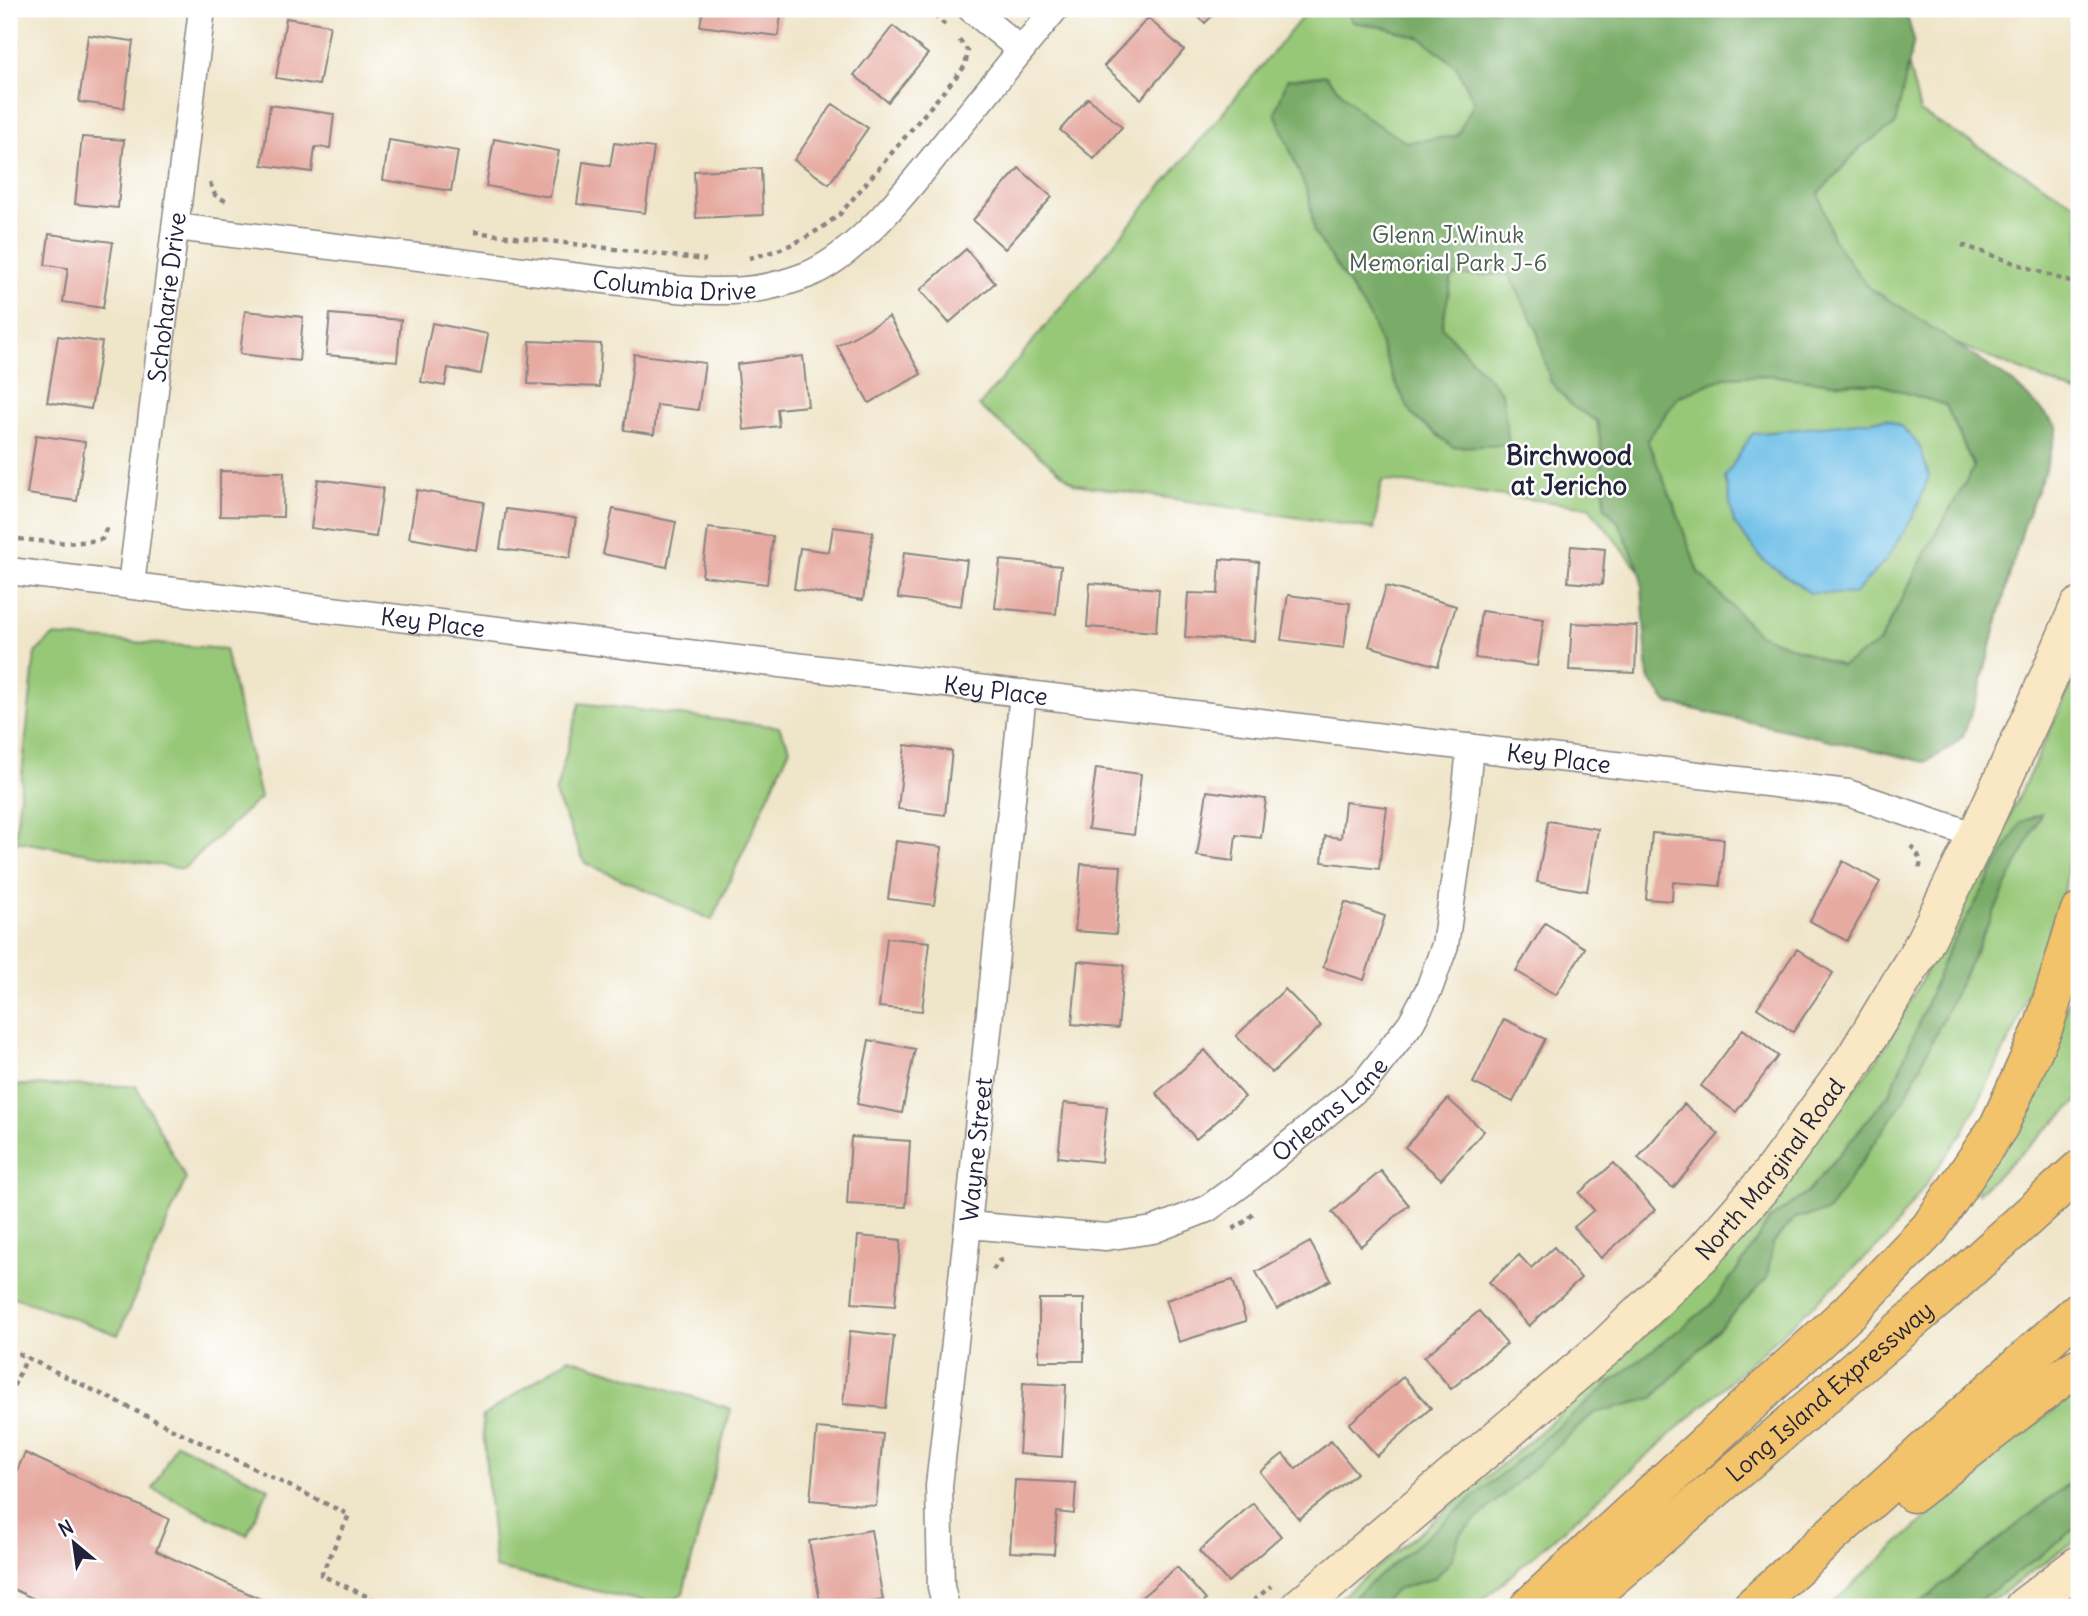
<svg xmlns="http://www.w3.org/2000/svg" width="2088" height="1616" font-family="Delius,sans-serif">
<rect width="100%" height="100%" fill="#fff"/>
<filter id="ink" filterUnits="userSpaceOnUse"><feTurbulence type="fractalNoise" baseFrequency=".0143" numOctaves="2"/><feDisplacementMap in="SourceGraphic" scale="14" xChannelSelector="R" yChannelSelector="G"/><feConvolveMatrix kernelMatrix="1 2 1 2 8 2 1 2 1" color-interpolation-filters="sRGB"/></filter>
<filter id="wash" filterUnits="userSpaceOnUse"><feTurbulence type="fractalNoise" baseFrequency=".00686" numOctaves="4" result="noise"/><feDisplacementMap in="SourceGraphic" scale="28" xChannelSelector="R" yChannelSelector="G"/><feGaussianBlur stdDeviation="1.57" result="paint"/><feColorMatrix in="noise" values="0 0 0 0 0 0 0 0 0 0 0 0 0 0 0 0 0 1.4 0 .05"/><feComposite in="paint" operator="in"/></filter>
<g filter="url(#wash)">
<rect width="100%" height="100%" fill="#efe5c9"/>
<path fill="#97c877" stroke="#5c7559" stroke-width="2" d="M1309,9H1895L1920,112L2079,206V394L1911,325L1659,367L1605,507L1619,523L1641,573L1589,507L1382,480L1374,529L1075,484L979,406Z
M1769,375L1833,383L1878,384L1946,405L1974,468L1928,548L1879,643L1841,666L1758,634L1697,571L1675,507L1647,440L1678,397L1725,377Z
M53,636L225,649L260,798L183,869L15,841L35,653Z
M2079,668V782L2065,887L2015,1029L1963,1132L1887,1238L1655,1449L1475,1607H1329L1524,1446L1716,1269L1883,1051L2018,799Z
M580,703L779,727L790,748L712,920L585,863L555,794Z
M2079,978V1100L1978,1193L1974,1184L2025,1102Z
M9,1085L136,1086L186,1179L118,1335L9,1295Z
M569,1358L731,1409L683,1593L663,1606L495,1568L482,1417Z
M2079,1392V1538L1982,1607H1828L2004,1447Z
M176,1443L269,1488L247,1535L153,1489Z"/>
<path fill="#79ac68" stroke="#4e6752" stroke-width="2" fill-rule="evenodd" d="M1347,9H1905L1914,40L1895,125L1862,146L1819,193L1833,239L1869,288L1903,308L2015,384L2058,427L2046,467L2025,522L2009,577L1979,692L1963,736L1946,751L1925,762L1667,703L1648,677L1641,573L1619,523L1605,507L1601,446L1597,421L1573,407L1550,381L1537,330L1509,274L1452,276L1442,327L1502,393L1509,445L1453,447L1412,415L1393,378L1371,319L1314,232L1309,197L1275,113L1287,80L1325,75L1364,116L1406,142L1457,136L1474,102L1456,66L1421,38L1383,27L1353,22L1346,10ZM1769,375L1833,383L1878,384L1946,405L1974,467L1928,548L1879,643L1841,666L1758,634L1698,572L1675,507L1647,440L1678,397L1725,377Z
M2041,814L1904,1100L1827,1212L1795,1218L1773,1243L1767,1278L1653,1398L1594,1413L1460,1534L1451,1561L1435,1578L1398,1589L1376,1607H1342L1614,1380L1711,1305L1745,1259L1769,1220L1808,1192L1890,1093L1947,953L2021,822Z
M2079,1475V1526L1971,1607H1915Z"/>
<path fill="#6bbde7" stroke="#467091" stroke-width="2" d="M1886,419L1902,427L1919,445L1929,476L1914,515L1886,560L1854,594L1810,593L1763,560L1734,523L1725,477L1752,434Z"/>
<g id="blocks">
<path fill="#e6aaa1" d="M703,9H782L778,36L700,26Z
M1190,9H1219L1205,23Z
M286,18L330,25L319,85L276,78Z
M1148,18L1184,50L1141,99L1104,66Z
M893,26L928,54L888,102L854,75Z
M88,35L133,41L124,108L79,102Z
M1088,98L1122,127L1094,159L1060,130Z
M833,104L868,128L829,184L794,160Z
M270,105L334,114L330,148L315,147L312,172L262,165Z
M82,137L124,140L118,208L75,204Z
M494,139L559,151L550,197L486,186Z
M389,140L458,151L451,191L383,180Z
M614,143L654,148L645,213L577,204L583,162L610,166Z
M761,168L763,215L696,218L694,171Z
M1019,168L1052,197L1005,249L973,220Z
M49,234L113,242L103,308L63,302L68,268L45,265Z
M966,249L995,283L949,323L920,290Z
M245,311L303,317L299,361L240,354Z
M330,314L401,320L397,361L326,355Z
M889,317L921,374L869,403L837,346Z
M432,323L488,334L481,374L448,368L445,386L421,382Z
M58,336L102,342L91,409L47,402Z
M530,341L601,344L599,387L528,384Z
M634,354L705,363L698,410L657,405L654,434L624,430Z
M803,356L808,406L777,409L779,426L744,430L737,364Z
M36,435L85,442L77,501L27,494Z
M220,471L284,472L283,517L220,516Z
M318,479L383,488L376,537L311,528Z
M417,490L484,502L476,550L409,538Z
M506,509L576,518L570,558L500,549Z
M613,509L676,522L667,567L603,554Z
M833,527L873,532L863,600L794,589L800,548L829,552Z
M708,528L773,536L767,584L702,576Z
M1571,546L1605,549L1602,585L1568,582Z
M904,552L967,560L961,606L898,598Z
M1220,559L1259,562L1254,641L1185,637L1188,593L1218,594Z
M1000,560L1061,566L1056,614L995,608Z
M1090,583L1159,589L1156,632L1087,627Z
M1386,586L1456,606L1438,666L1369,646Z
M1288,595L1350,603L1344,648L1281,640Z
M1481,611L1544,619L1537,666L1475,658Z
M1572,623L1637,626L1635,673L1569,670Z
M905,745L952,751L945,815L898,809Z
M1096,768L1141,774L1134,835L1088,829Z
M1207,791L1266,799L1261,838L1236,835L1233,861L1197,856Z
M1345,802L1387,807L1379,869L1322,862L1325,836L1341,838Z
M1548,821L1598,829L1587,891L1537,882Z
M1652,833L1724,839L1720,886L1673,882L1672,901L1646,899Z
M896,841L942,847L934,905L888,899Z
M1843,861L1880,882L1847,941L1810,921Z
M1081,864L1121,866L1116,934L1075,931Z
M1345,902L1385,916L1364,980L1323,967Z
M1545,923L1585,948L1556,995L1516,971Z
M887,938L930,942L922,1011L879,1007Z
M1797,949L1833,973L1793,1032L1757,1008Z
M1078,961L1124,965L1118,1028L1072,1024Z
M1285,989L1321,1026L1272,1073L1236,1036Z
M1504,1019L1545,1039L1513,1102L1473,1083Z
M1743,1029L1778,1056L1736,1112L1701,1086Z
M869,1040L915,1049L902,1113L857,1104Z
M1205,1050L1245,1097L1196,1139L1156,1093Z
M1448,1099L1484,1131L1441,1179L1405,1147Z
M1064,1103L1107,1107L1101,1162L1058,1157Z
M1684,1104L1719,1134L1673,1188L1638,1158Z
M851,1137L910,1141L906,1207L847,1204Z
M1614,1163L1655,1210L1601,1258L1574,1227L1594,1210L1579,1193Z
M1381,1171L1409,1205L1361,1246L1332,1212Z
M858,1236L901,1240L895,1306L852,1303Z
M1310,1242L1331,1280L1277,1309L1256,1272Z
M1554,1247L1581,1278L1529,1326L1489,1282L1519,1255L1531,1268Z
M1233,1280L1246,1321L1179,1342L1166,1300Z
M1039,1299H1084V1361H1039Z
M1479,1311L1507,1344L1451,1389L1424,1357Z
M850,1331L894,1336L886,1408L843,1404Z
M1403,1377L1431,1408L1377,1456L1349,1424Z
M1023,1383L1066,1385L1062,1457L1019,1454Z
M817,1428L883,1434L876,1506L810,1500Z
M1331,1441L1357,1473L1299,1519L1260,1472L1283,1454L1296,1469Z
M25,1453L169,1519L156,1551L278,1607H51L9,1587V1481L11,1483Z
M1015,1480L1076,1483L1074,1514L1057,1512L1054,1554L1010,1552Z
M1253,1503L1281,1536L1228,1582L1199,1551Z
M871,1530L883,1600L840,1607H821L809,1541Z
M1177,1567L1206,1600L1198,1607H1130Z"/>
</g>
</g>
<g filter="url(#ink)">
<use href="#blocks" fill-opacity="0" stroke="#888482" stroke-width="2"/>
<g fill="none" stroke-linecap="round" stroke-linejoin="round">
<g stroke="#888482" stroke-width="29">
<g id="street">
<path d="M971,9L1021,50"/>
<path id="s1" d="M176,227L677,289C725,293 761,293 807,275C861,253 914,181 951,136C986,94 1020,51 1055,9"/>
<path id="s2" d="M9,571L1848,793L1977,836"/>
<path id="s3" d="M131,585L202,9"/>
<path id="s4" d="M968,1225L1106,1237L1153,1230L1207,1209L1240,1185L1366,1081L1411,1023L1429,989L1445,945L1463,821L1470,747"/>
<path id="s5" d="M946,1607L941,1587L939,1486L968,1225L1023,693"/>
</g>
</g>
<g stroke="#888482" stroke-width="41">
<g id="secondary">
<path id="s6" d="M1300,1607L1607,1346L1703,1253L1766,1181L1854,1060L1921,949L1977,836L2035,709L2079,607"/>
<path d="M2024,1607L2079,1565"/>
</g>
</g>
<g stroke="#888482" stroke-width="41">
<g id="highway">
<path d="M1913,1493L2061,1378L2079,1367"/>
<path d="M1529,1607L1850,1311L1930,1228L1999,1126L2044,1026L2079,913"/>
<path id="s7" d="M1577,1607L1937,1299L2079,1170"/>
<path d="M1752,1607L2079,1311"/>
</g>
</g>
<path stroke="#888482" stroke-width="4.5" stroke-dasharray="5 5" stroke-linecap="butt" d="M926,9L948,27
M210,183L215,195L229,203
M474,232L706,260
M1962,245L2079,285
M749,258C786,250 811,237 840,214L965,66L968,51L958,38
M9,538C40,541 71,546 102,539L108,524
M1911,846C1917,852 1923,860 1919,869
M1233,1229L1243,1223L1257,1211
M993,1270L999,1261L1007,1259
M9,1349L349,1515L321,1575L390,1607
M9,1395L27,1358
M1246,1607L1271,1586"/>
<use href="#street" stroke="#fff" stroke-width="26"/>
<use href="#secondary" stroke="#fae7c3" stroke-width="38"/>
<use href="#highway" stroke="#f2c36a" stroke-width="38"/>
</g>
</g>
<g text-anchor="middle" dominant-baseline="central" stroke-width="5" stroke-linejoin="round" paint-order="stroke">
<g font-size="24" fill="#4b5c50" stroke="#fff">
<text x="1448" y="234">Glenn J.Winuk<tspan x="1448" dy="28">Memorial Park J-6</tspan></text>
</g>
<g font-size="24" fill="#22223b" stroke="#fff">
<text stroke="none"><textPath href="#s1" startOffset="502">Columbia Drive</textPath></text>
<text stroke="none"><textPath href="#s3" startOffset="290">Schoharie Drive</textPath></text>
<text stroke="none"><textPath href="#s2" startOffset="427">Key Place</textPath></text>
<text stroke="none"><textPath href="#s2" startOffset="994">Key Place</textPath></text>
<text stroke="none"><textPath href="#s2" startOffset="1561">Key Place</textPath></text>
<text stroke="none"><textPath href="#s4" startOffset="402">Orleans Lane</textPath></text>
<text stroke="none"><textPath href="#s5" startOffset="460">Wayne Street</textPath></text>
<text stroke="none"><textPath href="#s6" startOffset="644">North Marginal Road</textPath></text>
<text stroke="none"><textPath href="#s7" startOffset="332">Long Island Expressway</textPath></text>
</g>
<g font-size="26" font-weight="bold" fill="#22223b" stroke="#fff">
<text x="1569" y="455">Birchwood<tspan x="1569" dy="30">at Jericho</tspan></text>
</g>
</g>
<rect width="2088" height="1616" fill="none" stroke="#fff" stroke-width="35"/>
<g transform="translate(74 1543) rotate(331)" stroke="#ffffff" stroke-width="5" paint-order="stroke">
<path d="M0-5L12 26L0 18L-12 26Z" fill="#22223b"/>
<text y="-10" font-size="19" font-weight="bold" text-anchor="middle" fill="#22223b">N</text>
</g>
</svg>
